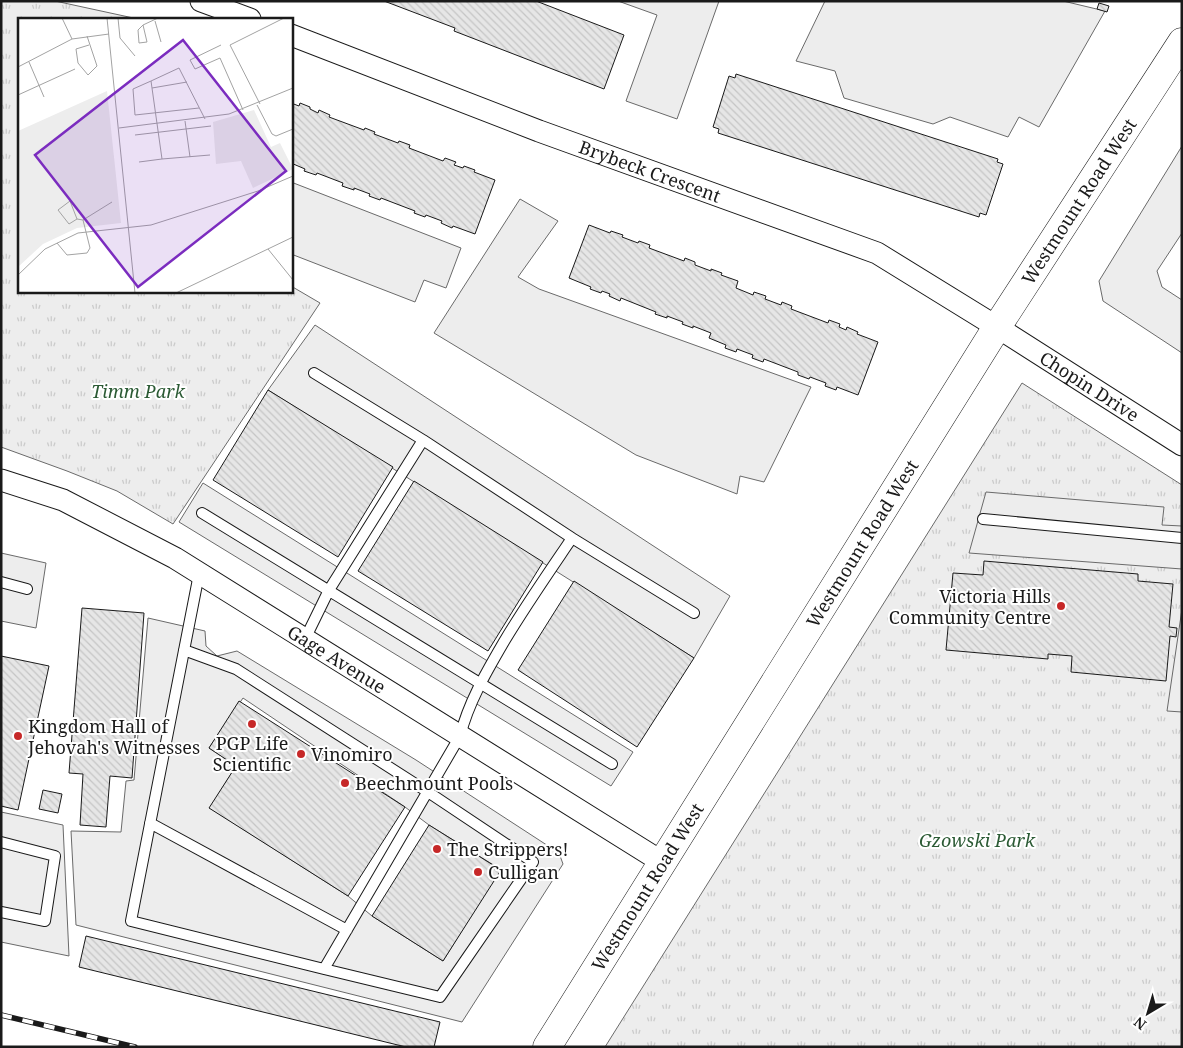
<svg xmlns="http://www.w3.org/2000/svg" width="1183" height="1048" font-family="'Noto Serif',serif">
<defs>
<pattern id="park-tufts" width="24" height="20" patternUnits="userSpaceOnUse" patternTransform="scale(1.25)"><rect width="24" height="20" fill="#ededed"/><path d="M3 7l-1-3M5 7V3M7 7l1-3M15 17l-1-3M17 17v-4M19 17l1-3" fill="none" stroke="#cbcbcb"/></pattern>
<pattern id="building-back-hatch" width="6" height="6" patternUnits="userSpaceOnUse" patternTransform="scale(1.25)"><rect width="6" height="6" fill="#e6e6e6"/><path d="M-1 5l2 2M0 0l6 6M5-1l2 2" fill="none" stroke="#c5c5c5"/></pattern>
</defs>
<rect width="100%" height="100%" fill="#fff"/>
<path fill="url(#park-tufts)" stroke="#6a6a6a" d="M1,1H55L138,19H19V291H291V286L320,303L173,524L117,491L67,471L1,447Z
M1022,383L1182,485V1047H605Z"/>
<path fill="#ededed" stroke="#6a6a6a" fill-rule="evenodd" d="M618,1H719L677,119L626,101L657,15Z
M825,1H1063L1105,11L1039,127L1019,117L1008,137L950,117L933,124L844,98L835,71L796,61Z
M1182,146V233L1157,271L1162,287L1182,300V353L1103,301L1099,281Z
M291,182L461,248L446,288L424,280L415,302L291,254Z
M520,199L558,221L518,277L539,289L811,387L764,482L740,476L737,494L636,455L434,333Z
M315,325L730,596L694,658L268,390Z
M203,483L633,752L611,786L179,522Z
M986,492L1164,507L1162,525L1182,526V569L969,553Z
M1,553L46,563L36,628L1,621Z
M1182,609V712L1167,711Z
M148,618L205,631L206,646L217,656L237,651L416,760L559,853L563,864L462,1022L76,925L71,831L121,832L126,781L134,780ZM243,698L405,807L429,825L500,869L443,961L372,916L348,896L210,808L236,766L209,748Z
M1,812L63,825L69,956L1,942Z"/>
<path fill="url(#building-back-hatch)" stroke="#1a1a1a" d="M384,1H536L624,35L604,89L454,31L455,28Z
M1099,3L1109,6L1107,12L1097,9Z
M736,74L998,159L997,162L1003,164L986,215L980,213L979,217L718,133L719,129L713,127L729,76L735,78Z
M291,103L299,106L300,103L310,107V109L318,113L319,110L330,115L329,117L364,130L365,128L375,132L374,134L398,143L399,141L410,145L409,148L443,161L445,158L456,162L454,165L463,168L464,166L475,170L474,172L495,180L475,234L453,226L452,228L441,223L442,221L426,215L425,217L414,213L415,211L381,198L380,200L369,196L370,194L354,188V190L342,186L343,183L317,173L316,175L304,171L305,169L291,163Z
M589,225L610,233L611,231L623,235L622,237L638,243L639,241L650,245L649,248L684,261L685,258L695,262V265L711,271V269L722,273L721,275L738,281L736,288L753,295L754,292L766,296L765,299L781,305L782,302L792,306L791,309L828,323L829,320L840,324L839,327L846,330L847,327L858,332L857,334L878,342L858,395L837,387L836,390L825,386L826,383L810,377L809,379L798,375V372L764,359L763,362L752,358L753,355L737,349L736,352L725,348L726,345L709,338L711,333L693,326V328L682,324L683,322L667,316V318L655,314L656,312L621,298L620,301L609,296L610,294L602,291L601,293L590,289L591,287L569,278Z
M268,390L393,467L338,557L213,480Z
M414,481L543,562L488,651L358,571Z
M984,561L1138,574V581L1173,584L1169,627L1177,628L1176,637L1170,636L1166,681L1071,672L1072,656L1048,654V659L946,650L953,573L983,575Z
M574,581L694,658L637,747L518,670Z
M82,608L144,613L132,778L110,776L106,827L80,825L83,774L69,773Z
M1,656L49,666L18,810L1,806Z
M239,701L405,807L348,896L209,808L236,766L209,748Z
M43,790L62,794L58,813L39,809Z
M429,825L501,870L443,961L372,916Z
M86,936L440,1022L434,1047H406L79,967Z"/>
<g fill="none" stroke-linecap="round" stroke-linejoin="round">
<g stroke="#1a1a1a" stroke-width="12">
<path id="lane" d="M314,373L423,440L572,538
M202,513L612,764
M983,519L1182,538
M199,574L131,921L324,969L460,736C469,701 487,671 505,640C526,605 549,572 572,538L694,613
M1,582L27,589
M305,639L329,590L423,440
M184,650L236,669L428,792L533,862L440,997L324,969
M150,823L347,930
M1,842L55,856L45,921L1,912"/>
</g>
<g stroke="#1a1a1a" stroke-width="23">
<g id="street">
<path d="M201,1L250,19"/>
<path id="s1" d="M291,35L539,131L877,253L997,327L1182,445"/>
<path id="s2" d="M1,480L63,500L175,558L662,862"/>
</g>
</g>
<g stroke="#1a1a1a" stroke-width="29">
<g id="secondary">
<path id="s3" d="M547,1047L997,327L1182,42"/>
</g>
</g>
<use href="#lane" stroke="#fff" stroke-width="10"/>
<use href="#street" stroke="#fff" stroke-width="21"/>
<use href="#secondary" stroke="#fff" stroke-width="28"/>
<g stroke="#1a1a1a" stroke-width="5.5">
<path id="rail" d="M1,1015L135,1047"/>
</g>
<use href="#rail" stroke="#fff" stroke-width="4" stroke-dasharray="11" stroke-linecap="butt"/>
</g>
<g fill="#c62828" stroke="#fff" stroke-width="2">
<circle cx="1061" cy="606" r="5"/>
<circle cx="252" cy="724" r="5"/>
<circle cx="18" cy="736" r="5"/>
<circle cx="301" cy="754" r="5"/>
<circle cx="345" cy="783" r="5"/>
<circle cx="437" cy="849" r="5"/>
<circle cx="478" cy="872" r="5"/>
</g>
<g text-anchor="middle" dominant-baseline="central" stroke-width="4" stroke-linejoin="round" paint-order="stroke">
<g font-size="18" fill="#1a1a1a" stroke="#fff">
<text stroke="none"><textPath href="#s1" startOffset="384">Brybeck Crescent</textPath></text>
<text stroke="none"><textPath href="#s3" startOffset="999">Westmount Road West</textPath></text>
<text stroke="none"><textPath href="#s1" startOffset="876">Chopin Drive</textPath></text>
<text stroke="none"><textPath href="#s3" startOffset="594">Westmount Road West</textPath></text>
<text stroke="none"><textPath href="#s2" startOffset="382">Gage Avenue</textPath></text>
<text stroke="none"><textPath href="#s3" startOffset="189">Westmount Road West</textPath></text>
</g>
<g font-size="18" font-style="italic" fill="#2b5a34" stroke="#fff">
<text x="138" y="391">Timm Park</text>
<text x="977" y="840">Gzowski Park</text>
</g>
<g font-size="18" fill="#1a1a1a" stroke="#fff" text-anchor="start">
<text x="1051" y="596" text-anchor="end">Victoria Hills<tspan x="1051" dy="21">Community Centre</tspan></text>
<text x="28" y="726">Kingdom Hall of<tspan x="28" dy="21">Jehovah's Witnesses</tspan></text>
<text x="252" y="743" text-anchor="middle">PGP Life<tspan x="252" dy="21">Scientific</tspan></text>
<text x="311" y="754">Vinomiro</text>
<text x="355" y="783">Beechmount Pools</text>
<text x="447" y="849">The Strippers!</text>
<text x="488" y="872">Culligan</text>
</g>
</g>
<g transform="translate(18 18)">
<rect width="275" height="275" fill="#fff"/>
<path d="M89,73L103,205L59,210L25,226L0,249V113ZM236,92L253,129L262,125L275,151L235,170L223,143L198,146L195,104Z" fill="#ededed"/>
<path d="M7,170L33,208V213L0,234V175Z" fill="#ededed"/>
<path fill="none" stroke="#a3a3a3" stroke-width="1" d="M44,0L54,21M89,0L117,275M100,0L102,20L117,38M137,3L143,24M125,7L120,12L121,25L129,24L125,7L140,0M69,18L79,48L70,57L60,45L58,31L71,27M203,27L172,42L177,51L202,40L225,92M11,44L26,79M0,49L54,21L91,16M133,63L115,71L117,97L181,90M134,70L169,64M0,77L57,51M242,86L212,27L266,0M239,87L254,116L258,118L275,111M167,103L172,139M101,110L211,96L275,70M117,117L193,108M144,141L192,137M121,144L144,141L133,63L161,50L187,101M65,202L94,184M39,225L49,237L69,235L72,230L65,202L59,201L52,183L40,192L51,206L59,201M250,231L275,262M0,257L27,231L60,215L133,207L240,173L275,158M158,275L275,219"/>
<path fill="#7b2cbf" fill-opacity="0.15" stroke="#7b2cbf" stroke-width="2.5" d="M165,22L268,153L120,269L17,137Z"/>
<rect width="275" height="275" fill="none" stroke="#1a1a1a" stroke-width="2.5"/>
</g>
<rect width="1183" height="1048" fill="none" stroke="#1a1a1a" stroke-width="5"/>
<g transform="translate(1148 1013) rotate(218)" stroke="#ffffff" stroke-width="4" paint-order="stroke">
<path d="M0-4L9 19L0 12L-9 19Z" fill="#1a1a1a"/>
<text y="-8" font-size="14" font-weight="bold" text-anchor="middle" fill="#1a1a1a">N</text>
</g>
</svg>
